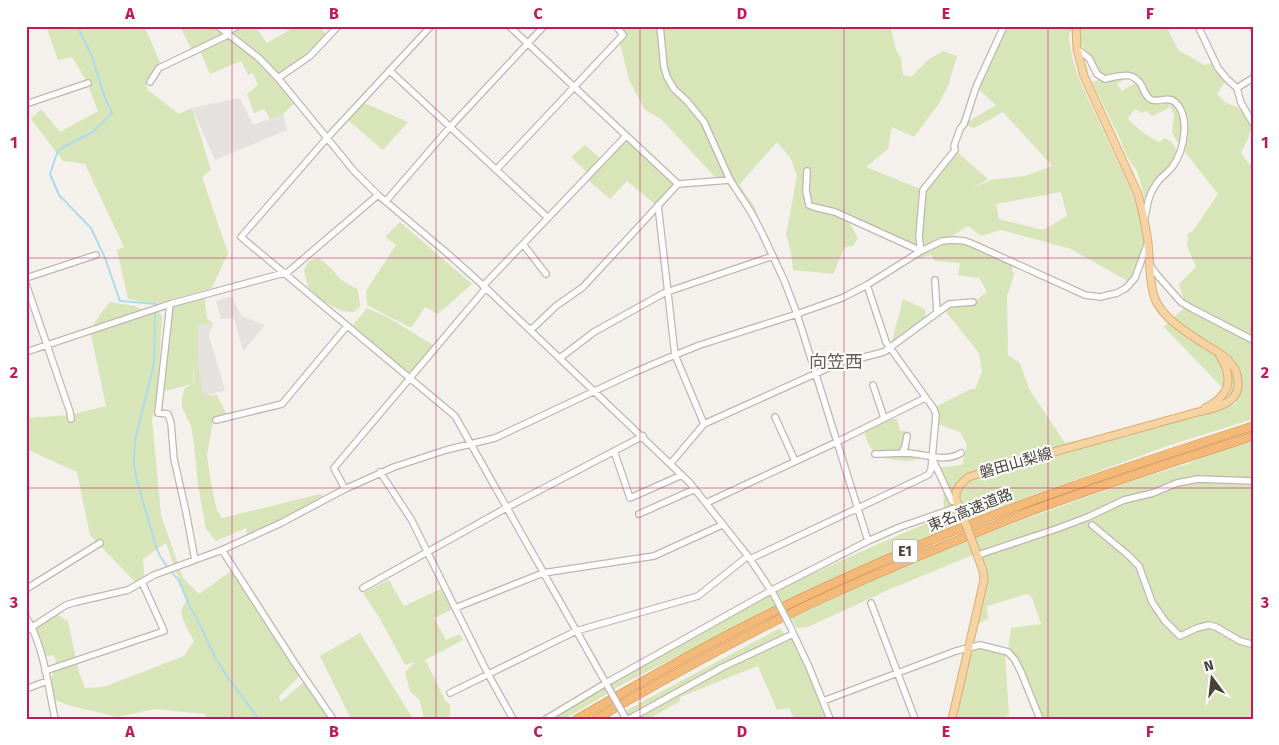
<svg xmlns="http://www.w3.org/2000/svg" width="1279" height="745" font-family="'Fira Sans','Noto Sans JP',sans-serif">
<rect width="100%" height="100%" fill="#f4f1ec"/>
<path fill="#d7e5b8" fill-rule="evenodd" d="M46,26H144L160,62L146,85L148,90L179,114L192,108L211,170L202,177L228,253L212,288L156,304L128,299L117,250L124,247L85,164L63,161L31,119L41,109L60,132L98,111L86,80L72,57L58,60Z
M180,26H218L226,33L192,51Z
M237,26H255L267,43L296,26H319L328,36L310,56L280,77L297,101L283,114L271,120L264,109L254,113L247,94L258,85L253,73L248,75L241,61L210,74L199,49Z
M616,26H890L896,49L901,58L903,75L911,77L928,60L943,51L957,56L948,86L938,105L914,137L892,127L888,149L866,167L923,190L955,150L988,179L970,190L990,180L1025,176L1052,166L1003,112L974,128L964,124L996,105L979,90L988,61L1004,26H1082L1076,34V27L1069,33C1070,52 1074,66 1081,83L1138,205L1147,246L1131,283L1071,249L1001,230L981,236L968,226L952,236L939,242L962,241L1013,262L1012,271L1014,273L1011,285L1007,296L1008,355L1020,363L1029,389L1065,443L1237,403L1163,326L1167,324L1186,306L1179,284L1196,267L1187,246L1188,233L1193,231L1218,194L1181,147L1172,133L1174,115L1169,104V108L1152,116L1146,111L1142,113L1135,109L1128,118C1131,124 1152,140 1160,142L1164,138C1172,140 1175,146 1178,154C1171,165 1162,171 1154,181C1150,186 1148,193 1145,199L1137,171L1127,157L1120,139L1092,82L1104,78L1076,36L1083,26H1166L1179,51L1189,56L1204,65L1214,63L1227,79L1217,94L1226,103L1237,107L1253,124L1247,141L1241,153L1250,165L1253,163V419L1167,446L969,519L767,611L623,684L565,719H552L601,689L777,590L869,548L962,508L944,509L943,484L936,468L962,465L967,445L960,432L938,424L933,408L971,389H975L982,371L979,353L946,312L952,304L975,301L987,292L979,278L958,275L960,263L935,261L931,255L921,258H912L921,251L845,217L852,227L858,238L853,246L845,247L833,274L793,270L791,252L786,235L797,176L791,159L777,142L739,185L754,206L760,221L754,218L731,181L716,178L661,119L645,110L629,80ZM1134,77L1137,82L1122,91L1117,84L1126,78ZM1061,192L1067,216L1043,230L999,219L996,204Z
M364,103L408,122L383,150L348,120Z
M626,140L675,185L655,204L627,181L610,199L588,180Z
M585,145L601,159L587,172L571,157Z
M400,222L472,284L438,314L425,307L411,328L367,305L366,291L396,245L385,237Z
M319,258L332,269L340,279L357,289L359,297L360,306L354,312L342,311L323,301L308,287L304,270L309,261Z
M204,294L207,318L213,324L198,325L208,396L217,395L228,417L213,420L207,455L211,483L217,511L222,518L321,494L323,496L248,537L246,528L216,541L206,529L198,485L194,444L191,426L182,407V398L185,388L194,383L193,358V384L160,392V386L152,419L161,515L183,578L199,594L234,569L302,674L279,696L281,702L306,680L333,719H206L205,714L155,709L117,717L68,705L51,698L50,681L54,672V665L56,662L54,655L45,656L41,640L32,626L56,613L68,622L79,672L85,688L104,687L184,656L194,641L183,620L181,611L186,600L166,543L143,559L144,575L136,583L90,535L77,472L26,449V418L70,415L106,406L90,330L101,313L110,302L135,306L141,309L159,312L162,317L159,368L161,378L170,304Z
M903,299L925,309V322L890,348Z
M367,308L389,318L436,347L409,373L352,326Z
M891,419H897L900,431H906C905,441 907,446 914,453L920,449L924,456C916,464 884,461 875,453C869,448 866,439 865,432L872,424Z
M1253,441V719H1040L1008,650L1011,628L1041,624L1032,597L1027,594L987,606L988,619L976,625L983,581L980,552L888,590L808,627L797,628L791,618L867,581L945,548L1134,480L1187,464L1207,455Z
M389,580L404,606L445,587L453,609L434,618L446,640L460,634L463,640L423,661H426L445,700L450,705V716L444,719H424L420,701L410,691L405,672L415,662L405,665L379,617L363,593Z
M780,628L786,637H795L830,719H794L789,708L777,710L758,666L680,697V701L649,719H629L625,711Z
M360,633L413,719H351L320,656Z
M981,646L1005,653L1009,715L1000,719H961L956,718L971,648Z"/>
<path fill="#e4e1df" d="M240,98L253,125L283,114L287,130L215,160L192,108Z
M232,296L241,316L265,325L243,351L234,318L221,319L216,301Z
M213,324L209,336L225,390L208,396L202,392L198,358V325Z"/>
<g fill="none" stroke-linecap="round" stroke-linejoin="round">
<path stroke="#aedbeb" stroke-width="2" d="M77,26L91,54L105,98L112,113L93,132L58,150L50,174L59,195L91,228L105,258L120,301L156,304V306
M155,311L154,363L135,441L134,458V466L136,477L156,547L160,556L168,568
M171,571L179,581L190,607L198,621L216,659L228,678L259,719"/>
<g stroke="#bfb7af" stroke-width="8">
<path id="minor" d="M218,26L260,59L278,78L354,171L378,195L447,253L486,288L689,482L748,556L774,595
M431,26L327,138L241,237L455,416L607,685
M509,26L678,184L730,180
M660,26L664,67L667,77L674,89L687,101L704,122L730,180L751,212L762,233L784,280L797,314L868,541
M1198,26L1218,68L1227,79L1237,88L1241,103L1253,123
M1252,26L1253,28
M226,33L237,26
M1077,49L1089,58L1097,74L1105,79C1119,76 1133,70 1142,86C1144,91 1145,95 1150,99C1157,104 1167,95 1175,102C1191,116 1184,150 1173,166C1168,173 1159,178 1155,186C1148,196 1147,207 1145,218
M390,71L547,217
M278,78L310,56L338,26
M150,82L159,68L228,35
M1237,88L1253,78
M26,104L88,83
M496,170L623,35L616,26
M807,171L806,191L809,205L814,207L835,212L921,251
M386,201L450,127L544,26
M658,205L675,355L704,424
M523,244L546,274
M921,251L919,237L923,190L955,150L954,146L960,129L964,124L976,87L1004,26
M1150,265L1158,276L1181,302L1191,308L1253,340
M26,278L96,255
M935,280L937,313
M26,284L70,412L71,419
M483,286L626,136
M170,304L158,413L168,414L171,423L174,459L186,512L195,560
M529,329L534,327L556,306L583,287L678,184
M26,352L170,304L288,272L378,195
M560,358L594,332L664,293L773,256
M873,385L884,418
M775,417L795,461
M216,420L282,404L347,326
M614,451L630,498L682,475
M902,453L905,447L907,436
M875,454C886,454 896,453 907,453C925,454 945,463 961,453
M932,458L952,501L957,502
M671,463L704,424L837,364L884,352L949,304L973,302
M380,472L411,519L488,674L513,719
M345,489L334,468L486,288
M706,503L837,442L925,398
M639,514L695,489
M1092,525L1128,555L1139,566L1152,602L1165,621L1180,636L1197,628L1209,625L1216,627L1240,641L1251,644
M222,550L296,665L333,719
M978,555L1059,528L1088,517L1124,500L1153,493L1177,483L1198,479L1253,481
M750,559L928,475L931,470L936,415L934,409L886,342L867,285
M363,588L506,508L643,436
M26,589L100,543
M871,603L915,719
M455,608L543,573L654,556L722,525
M26,617C44,646 48,686 55,719
M26,631L66,605L76,602L128,590L154,575L222,550L281,523L345,489L394,467L446,450L495,438L635,372L675,355L700,345L797,314L842,298L867,285L921,251L942,241L954,240L965,241L975,245L1085,295L1100,297L1117,293L1126,288L1135,278L1147,245
M792,631L809,667L830,719
M45,671L164,631L160,622L142,582
M26,689L47,681
M450,693L576,631L698,596L748,556
M823,701L956,651L980,645L1008,652L1015,660L1021,672L1040,719
M546,719L606,683L772,590L868,541L900,527L958,507
M629,719L723,667L793,634"/>
</g>
<g stroke="#dbad73" stroke-width="9">
<path id="major" d="M1205,408C1230,396 1234,379 1220,356
M964,519L956,500V492L960,485L968,477L1007,465L1194,413C1210,409 1239,405 1238,384C1238,378 1237,371 1233,366C1226,356 1216,351 1206,345C1189,334 1167,321 1157,303C1149,289 1150,260 1148,243C1146,226 1142,210 1138,194L1084,76L1077,49L1076,26
M952,719L974,624L984,580L983,571L974,546"/>
</g>
<g stroke="#d18c49" stroke-width="9">
<path id="highway" d="M577,719C631,688 684,657 739,629C791,602 844,578 897,555C1012,504 1133,465 1253,426
M596,719C670,676 745,634 823,598C891,567 961,538 1031,511C1104,484 1179,460 1253,436"/>
</g>
<use href="#minor" stroke="#fff" stroke-width="5.5"/>
<use href="#major" stroke="#f6d3a3" stroke-width="7"/>
<use href="#highway" stroke="#f2b979" stroke-width="8"/>
<g stroke="#bfb7af" stroke-width="8" stroke-linecap="butt">
<path id="minor-bridge" d="M774,595L792,630
M607,685L625,717"/>
</g>
<g stroke="#dbad73" stroke-width="9" stroke-linecap="butt">
<path id="major-bridge" d="M964,519L974,546"/>
</g>
<use href="#minor-bridge" stroke="#fff" stroke-width="5.5"/>
<use href="#major-bridge" stroke="#f6d3a3" stroke-width="7"/>
</g>
<path fill="none" stroke="#c2185b" stroke-width="1" stroke-opacity="0.55" d="M232,26V719M436,26V719M640,26V719M844,26V719M1048,26V719M26,258H1253M26,488H1253"/>
<g text-anchor="middle" dominant-baseline="central" stroke-width="4" stroke-linejoin="round" paint-order="stroke">
<rect fill="#fff" stroke="#7f7a75" stroke-width="1" x="892.5" y="539.5" width="25" height="23" rx="4"/>
<g font-size="14" font-weight="bold" fill="#48413a">
<text x="905" y="551">E1</text>
</g>
<g font-size="15" fill="#48413a" stroke="#fff">
<text transform="translate(1016 463) rotate(-16)">磐田山梨線</text>
<text transform="translate(970 510) rotate(-22)">東名高速道路</text>
</g>
<g font-size="18" fill="#6a5d52" stroke="#fff">
<text x="836" y="362">向笠西</text>
</g>
</g>
<rect width="1279" height="745" fill="none" stroke="#ffffff" stroke-width="55"/>
<g transform="translate(1212 678) rotate(345)" stroke="#ffffff" stroke-width="4" paint-order="stroke">
<path d="M0-4L9 19L0 12L-9 19Z" fill="#48413a"/>
<text y="-8" font-size="14" font-weight="bold" text-anchor="middle" fill="#48413a">N</text>
</g>
<rect x="28" y="28" width="1224" height="690" fill="none" stroke="#c2185b" stroke-width="2"/>
<g font-size="16" text-anchor="middle" font-weight="bold" fill="#c2185b">
<text x="130" y="19">A</text>
<text x="334" y="19">B</text>
<text x="538" y="19">C</text>
<text x="742" y="19">D</text>
<text x="946" y="19">E</text>
<text x="1150" y="19">F</text>
<text x="14" y="148">1</text>
<text x="1265" y="148">1</text>
<text x="14" y="378">2</text>
<text x="1265" y="378">2</text>
<text x="14" y="608">3</text>
<text x="1265" y="608">3</text>
<text x="130" y="737">A</text>
<text x="334" y="737">B</text>
<text x="538" y="737">C</text>
<text x="742" y="737">D</text>
<text x="946" y="737">E</text>
<text x="1150" y="737">F</text>
</g>
</svg>
